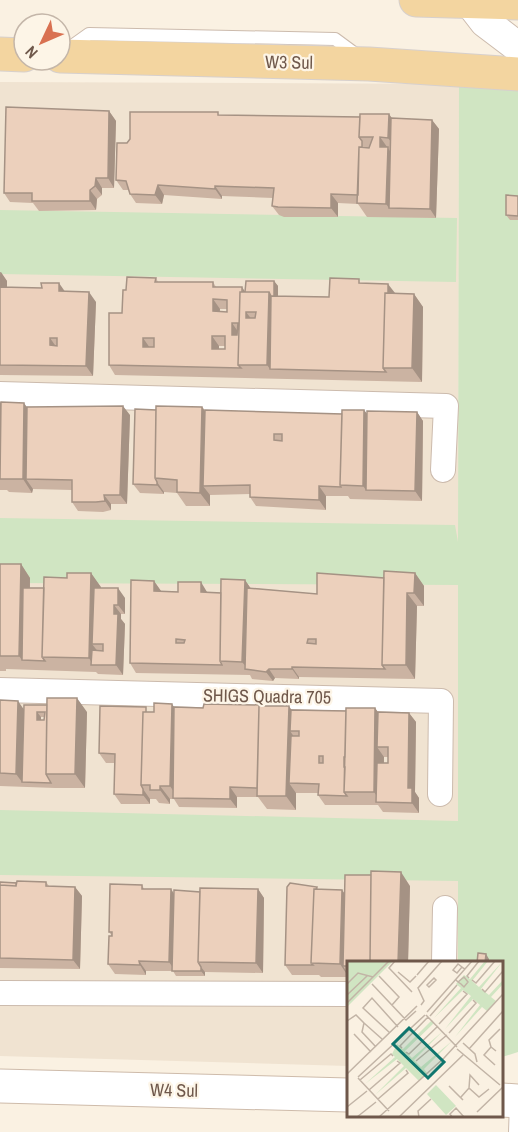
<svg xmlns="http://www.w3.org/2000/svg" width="518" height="1132" font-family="'Archivo Narrow',sans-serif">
<rect width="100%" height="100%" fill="#faf1e2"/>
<path fill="#f0e3d1" d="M0,82L459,84L458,962H348V1066L0,1056Z"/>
<path fill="#d0e5c2" d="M459,84L518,90V1052L502,1057V962H458V881L0,875V810L458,821V585L0,583V518L455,525L458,542Z
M0,210L457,218L456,282L0,274Z"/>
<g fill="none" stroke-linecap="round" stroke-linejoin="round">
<g stroke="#ccbbad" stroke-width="14">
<path id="service" d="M68,49L89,34L335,39L358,56
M515,1132L516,1103"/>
</g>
<g stroke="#ccbbad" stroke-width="26">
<path id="minor" d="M0,394L446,406L443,470
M0,690L441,701L440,794
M444,962L445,908
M0,993L348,994"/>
</g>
<g stroke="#ccbbad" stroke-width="32">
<path id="tertiary" d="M468,0L485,22L518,47"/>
</g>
<g stroke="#cebbaa" stroke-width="35">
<path id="secondary" d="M0,1086L348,1095
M502,1100L518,1101"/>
</g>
<g stroke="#d7d0cd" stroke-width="35">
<path id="primary" d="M416,0L518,3
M0,54L24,55
M60,56L369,64L518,74"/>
</g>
<use href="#service" stroke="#fff" stroke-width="12"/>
<use href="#minor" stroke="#fff" stroke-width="24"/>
<use href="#tertiary" stroke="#fff" stroke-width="30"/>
<use href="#secondary" stroke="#fff" stroke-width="33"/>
<use href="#primary" stroke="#f3d5a0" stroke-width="33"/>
</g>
<path fill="#cbb3a2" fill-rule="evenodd" d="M109,111L116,121L114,188H102V195L97,199L96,210L39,211L33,203L10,202L4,193Z
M389,114L391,118L432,120L439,129L436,218L367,217L358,204L338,203V217H284L279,215L272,206L273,198L222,196V199L164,195L162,204L136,203L130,194L129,190H123L116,180L127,143L220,115L360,117Z
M518,196V220H510L506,215Z
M0,272L7,281V287L65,291L96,302L93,376L0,375Z
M156,278L158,282H213L216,287L245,292L274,281L278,286V296L329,297L362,283L395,293L414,294L423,307L422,382L115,375L109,365L122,313L126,290ZM220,309H227V312H219ZM219,346H225V349H219Z
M0,403L27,407L130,415L127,504H111V510L103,512L78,511L72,502V490L33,489L32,493L9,492L7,490H0Z
M202,407L205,410L342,414L364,410L367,414L417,412L423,421L422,501L350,499L348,496H326V510L256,506L250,497V494L210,495V506H186L177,493L164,492V494L140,493L133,484L156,410Z
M0,564H21L30,578V588H44L67,578L91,573L101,588L125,598V614H121V619L125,624L123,675L98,674L96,672L6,669V671H0Z
M415,573L424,586V606H417L415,679L299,677V679L275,678L273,681L252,679L250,675L136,673L130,663L154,581L161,591L221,593L245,580L250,588L317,594L384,578Z
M0,700L24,709L87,712L85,788H55L0,786ZM41,717H44V720H41Z
M262,706L291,710L346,711L375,708L378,712L409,713L416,722L415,792L419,798V813L383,812L378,805H325L318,795V793H296V810L267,809L258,797H237V808L179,807L174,799H170V804L159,803L156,799H150V804H121L114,794L115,763H106L99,753L150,712H154L174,708H203ZM384,757H388V763H384Z
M0,882H46L49,886L75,887L82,896L80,969L0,968Z
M142,885L144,889H171L174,894L258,889L264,898L263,973L205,972V976H176L173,971H146V975L115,974L108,964L112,936L109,932Z
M410,886L408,963H348V977H321L319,975H292L285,965L317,887L318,889L342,890L345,894Z"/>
<path fill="#a59284" d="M109,111L116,121L114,188L108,178Z
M389,114L398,127V151L388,138Z
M432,120L439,129L436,218L430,209Z
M380,137L397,161L389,208L386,204L380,147Z
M96,178L102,188V195L95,186Z
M158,185L164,195L162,204L155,195Z
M215,186L222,196V199L215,189Z
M90,190L97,199L96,210L90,201Z
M331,194L338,203V217L331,208Z
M1,272L7,281V297L1,287Z
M274,281L278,286V302L274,297Z
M59,283L66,293L59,291Z
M388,284L395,293L386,368Z
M242,287L248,296L246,312L256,325L248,365Z
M89,292L96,302L93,376L86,366Z
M269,292L278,306L270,369L267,365Z
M414,294L423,307L422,382L412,368Z
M213,299L220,309L219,321L213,311Z
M232,323L239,333L238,345L232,335Z
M212,336L219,346V358L212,349Z
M50,338L57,348L50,345Z
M143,338L150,348L143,347Z
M24,403L34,417L26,479L33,489L32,493L23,479Z
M123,406L130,415L127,504L120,495Z
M202,407L211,420L203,486L210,495V506L200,493Z
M364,410L374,423L366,490L363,486Z
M417,412L423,421L422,501L415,491Z
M157,482L164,492V494L157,485Z
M319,486L326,496V510L319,500Z
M104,495L111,504V510L105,501Z
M21,564L30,578L29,660H22L19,656Z
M91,573L101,587L99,644H92L99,653L93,665L89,658Z
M415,573L424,586V606L414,593Z
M245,580L254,593L248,669L242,662Z
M154,581L161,591V601L154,591Z
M201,582L207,592H201Z
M118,588L125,598V614L118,605Z
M407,593L417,606L415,679L406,665Z
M114,605L121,614V619L125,624L123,675L116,665Z
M292,667L299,677V679L292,669Z
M269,669L275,678L273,681L266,672Z
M77,698L87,712L85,788L75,774Z
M18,701L27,714L22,782L16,774Z
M172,704L181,717L178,798L170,786Z
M289,706L298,720L290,731L297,741L289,783L296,793V810L286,796Z
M375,708L385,722L377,747L384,757L383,802H381L374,792Z
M37,712L41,717V725L37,720Z
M409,713L416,722L415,792L419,798V813L412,803L408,788Z
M160,786L170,799V804L160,790Z
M230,787L237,797V808L230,799Z
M143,789L150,799V804L143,795Z
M401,872L410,886L408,963H398Z
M75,887L82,896L80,969L73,960Z
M171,889L177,899L176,972L169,962Z
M258,889L264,898L263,973L256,963Z
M342,890L351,903L343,966L348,974V976L340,964Z
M486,954L489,959V963H485Z
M139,961L146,971V975L140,965Z
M201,967L205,972V976L201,971Z"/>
<path fill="#ecd0bc" stroke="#a59284" stroke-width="1.5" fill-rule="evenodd" d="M6,107L109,111L108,178H96L95,186L90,190V201H32V193H4Z
M130,112H218V115L360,117L359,137L362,141V147H359L358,195L331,194V208L278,207L272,206L274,188L215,186V189L158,185L155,195L130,194L126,181L116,180L117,143H127L130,139Z
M360,114H389L388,138L380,137V147H388L386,204L357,203L359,147L369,148L373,137H359Z
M391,118L432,120L430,209L389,208Z
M506,195L518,196V216L506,215Z
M0,272L1,287L42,288L41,283H59V291L89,292L86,366L0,365ZM50,338H57V346L50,345Z
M127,277L156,278L155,282H213V287H242V292H240L238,365L241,368L109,365V313H122L123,290H126ZM213,299L227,300V312L213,311ZM232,323H238L237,335H232ZM212,336H225V349H212ZM143,338H154V347H143Z
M330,278L359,279V283L388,284V293H385L383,368L386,372L270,369L271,296L329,297Z
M246,281H274V296H271L269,292H245Z
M240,292H269L267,365H238ZM246,312H256L255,318H246Z
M385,293L414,294L412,368H383Z
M1,402L24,403L23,479H0Z
M0,403H1L0,452Z
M123,406L120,495H104L105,501L96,502H72V480L26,479L27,407Z
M156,406L202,407L200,493L177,492V480L155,478Z
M135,409L156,410L155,478L157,482V485L133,484Z
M205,410L342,414L340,485L341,487L319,486V500L250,497V485L203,486ZM274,434H282V441L274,440Z
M342,410H364L363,486L340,485Z
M367,411L417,412L415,491L366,490Z
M0,564H21L19,656H0Z
M384,571L415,573L414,593H407L406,665H382Z
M67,573H91L89,658L42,657L44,577L67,578Z
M317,573L384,578L382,665L385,669L292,667V669H269L266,672L245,669L247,588L317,594ZM308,639H316V644L307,643Z
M221,579L245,580L242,662L220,661Z
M131,580L154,581V591L178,592V582H201V592L221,593L220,661L222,665L130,663ZM176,639L185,640L184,643H176Z
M23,588H44L42,657L45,661L22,660Z
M94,588H118V605H114V614H118L116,665H91L92,650L103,651V644H92Z
M47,698H77L75,774H46Z
M0,700L18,701L16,774L0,773Z
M154,703L172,704L170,786H160V790H150V785H141L143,712H154Z
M204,704L262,705L259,706L257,788L230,787V799L173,798L174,707L203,708Z
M24,705H47L46,774L51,783L22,782ZM37,712H45L44,720H37Z
M100,706L146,707V712H143L141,785L143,789V795L114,794L115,754L99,753Z
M259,706H289L286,796H257Z
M346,708H375L374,792H344Z
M291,710L346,711L345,757H344V767H345L344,792L347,796L318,795L319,784L289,783L291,736H299V731H290ZM319,756H323V763H319Z
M378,712L409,713L408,788H412V803L376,802L377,763H388V747H377Z
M371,871L401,872L398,963H370Z
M345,875H371L370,963H348V966H343Z
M17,881L46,882V886L75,887L73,960L0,958V885L16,886Z
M0,882L16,883V886L0,885Z
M290,883L317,887L316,889H314L311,963L313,965H285L287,887Z
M110,884L142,885V889H171L169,962L139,961L140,965L108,964L109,936H112V932H109Z
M200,888L258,889L256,963L198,962Z
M314,889L342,890L340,964L311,963Z
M174,890L200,892L198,962L201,967V971H172Z
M478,953L486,954L485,963H477Z"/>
<g text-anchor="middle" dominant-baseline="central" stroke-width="4.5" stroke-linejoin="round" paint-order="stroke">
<g font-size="18" fill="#6f584b" stroke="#fdf5e7">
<text transform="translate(289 62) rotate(1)">W3 Sul</text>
<text transform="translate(267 696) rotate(1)">SHIGS Quadra 705</text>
<text transform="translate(174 1090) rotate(1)">W4 Sul</text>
</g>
</g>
<g transform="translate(347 961)">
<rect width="156" height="156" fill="#faf1e2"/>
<path d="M0,0H46L0,46ZM138,0H141L125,20L132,26L156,0L134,28L142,34L156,19V23L144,36L149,40L140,50L135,46L108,76L133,44L126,38L98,68L124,35L116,29L87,57L114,27L109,23L117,14L123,18ZM85,59L87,62L58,90L65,97L96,70L67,99L74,106L105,80L77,108L80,112L72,120L59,107L28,134L57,105L50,98L18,123L48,96L45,93L50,83L56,88ZM89,124L109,145L99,154L80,133Z" fill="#d0e5c2"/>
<path fill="none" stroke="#c2b4a6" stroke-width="1.5" d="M48,0L42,7L65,31M115,6L110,12L106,9L111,3L115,6L116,7L118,8M51,11L63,21L69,15M70,14L82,0M32,15L52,36L45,44M87,17L89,19L82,26L80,24ZM122,17L120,15L132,0M109,19L111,21L114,23L117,26L121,21L117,16L111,21M125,19L129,22L148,0M0,23L11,12L26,16M25,23L59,59L69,50M135,28L138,31L156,10M0,34L20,15M0,42L42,0M74,44L77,40L71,27L95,0M80,51L125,0M79,54L110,86M83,55L110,24M0,60L9,54L17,62L15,71L29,86M17,62L35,78M92,63L120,33L116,30M43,72L16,47L25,37L51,66M102,72L129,42L126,39M7,73L24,91M116,82L128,93L130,101M144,86L142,79L153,68M55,87L53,85L81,56M110,88L153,124M122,88L156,50M59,91L62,93L91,65M69,100L100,74M148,104L137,94L144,86L149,90M0,113L70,45M11,116L78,54M11,117L42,150M13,119L44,93L46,95M102,125L116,139M122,127L123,114L132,124M22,129L53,102L50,100M114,136L122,127L132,136L142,128M31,138L61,112L59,109M0,146L20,130M130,151L156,126M10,156L29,141M32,156L97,97L156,33M52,156L116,94M72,156L71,150L84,138M105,156L103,153L109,147L117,156"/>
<path fill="#0f766e" fill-opacity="0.15" stroke="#0f766e" stroke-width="3" d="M62,67L97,101L81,117L46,83Z"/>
<rect width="156" height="156" fill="none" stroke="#6f584b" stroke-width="3"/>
</g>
<g transform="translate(42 42) rotate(226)"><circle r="28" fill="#fdf5e7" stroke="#c4b6a9" stroke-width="1.5"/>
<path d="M0-4.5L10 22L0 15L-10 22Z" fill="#d97151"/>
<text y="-9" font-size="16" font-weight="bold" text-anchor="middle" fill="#6f584b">N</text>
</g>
</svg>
